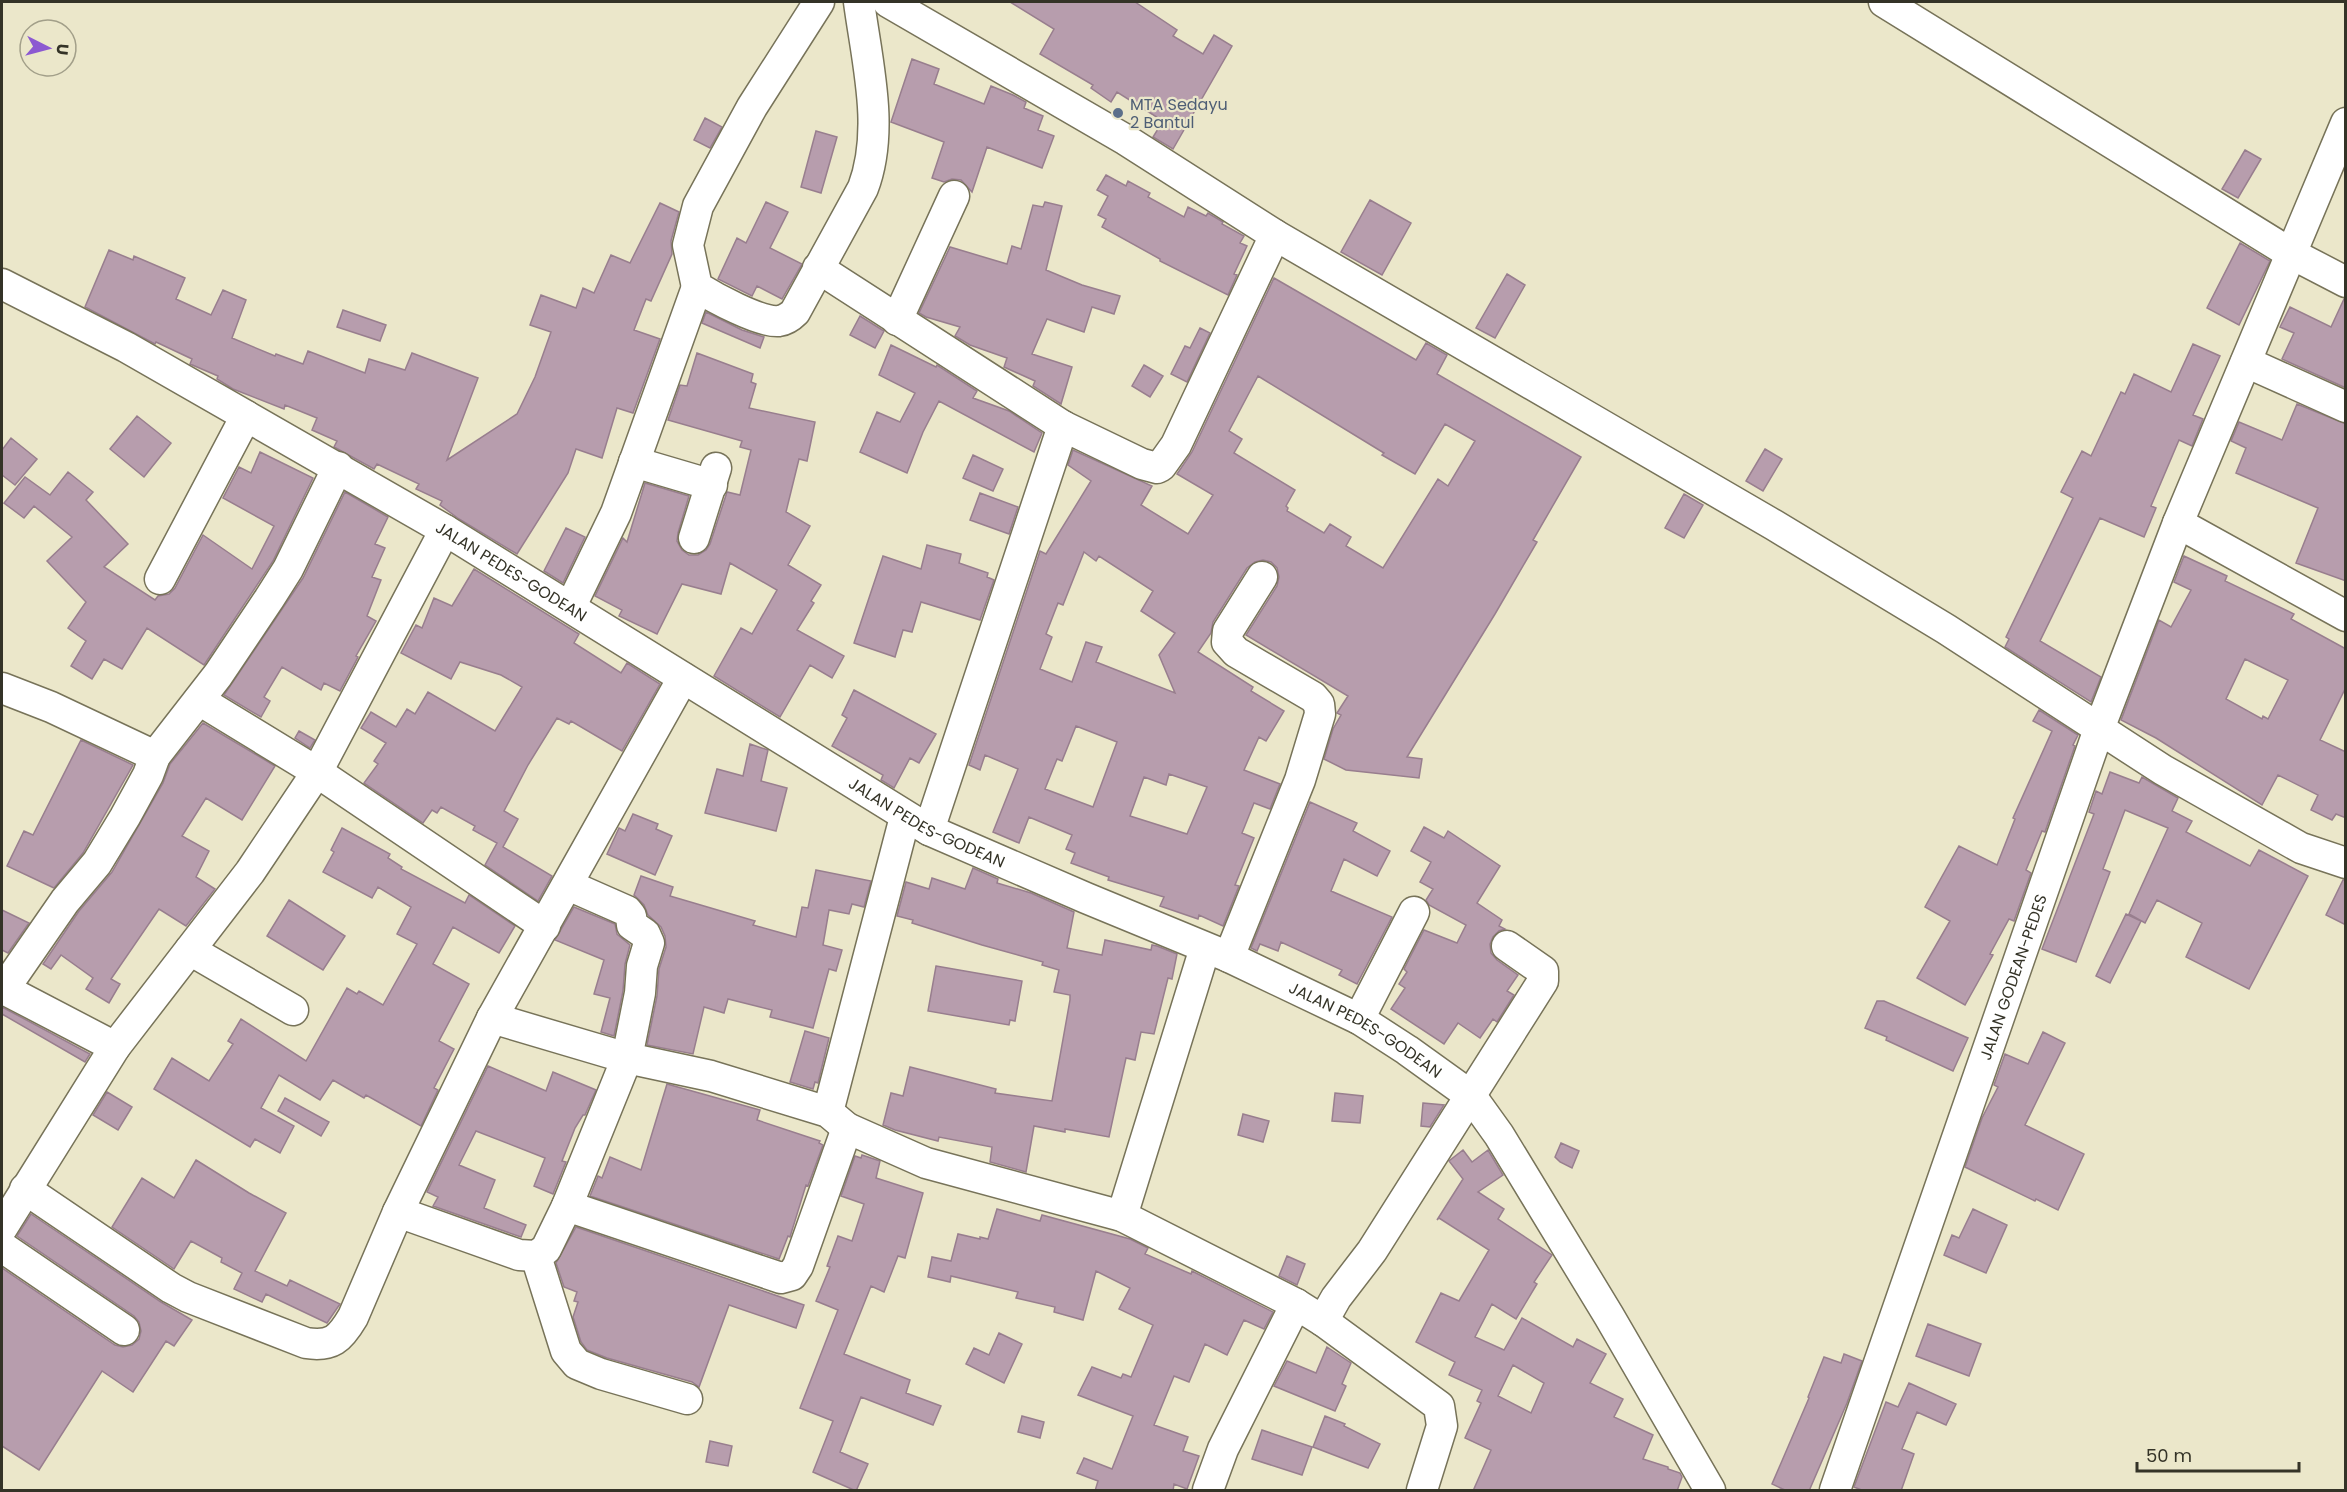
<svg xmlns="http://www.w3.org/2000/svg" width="2347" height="1492" font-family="Poppins,sans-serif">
<rect width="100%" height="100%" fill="#ebe7ca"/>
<path fill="#b79dad" stroke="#987e8e" stroke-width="1.5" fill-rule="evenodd" d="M1010,2H1135L1177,30L1173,36L1203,54L1214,35L1232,46L1173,149L1153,137L1163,121L1117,92L1111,102L1091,88L1093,85L1040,54L1054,29Z
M912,59L939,69L934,84L984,104L991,86L1013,95L1026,102L1024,108L1043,116L1038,130L1054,136L1042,168L987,147L972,192L961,180L952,179L944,182L932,178L944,142L891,122Z
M705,118L722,127L710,148L694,140Z
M816,131L837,137L821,193L801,187Z
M2245,150L2261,159L2238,198L2222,189Z
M1106,175L1126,186L1128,181L1150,193L1148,197L1184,217L1188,207L1206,216L1208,213L1223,222L1222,224L1244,236L1240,243L1247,246L1234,274L1237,275L1228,295L1160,261V259L1102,227L1106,219L1098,215L1108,196L1097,190Z
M1370,200L1411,223L1382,275L1341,252Z
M766,202L788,212L770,248L802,264L782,299L757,286L752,296L718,279L737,238L746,243Z
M1045,202L1062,206L1046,270L1082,285L1120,296L1114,314L1092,307L1084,332L1047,319L1032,354L1072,367L1061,404L1033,386L1035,381L1004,367L1007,358L970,345L955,336L960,327L926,317L919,313L950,247L1007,264L1012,246L1021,249L1033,205L1043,207Z
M660,203L679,212L671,241L672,254L651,301L646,299L634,330L660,339L633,413L617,408L602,458L576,449L568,473L517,554L459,519L440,505L442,501L416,489L419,484L377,464L374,469L334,447L337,441L312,430L317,418L285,405L284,409L233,389L217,379L218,376L190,364L192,359L156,342L155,344L85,307L109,250L133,260L134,256L185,278L176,299L211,315L223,290L246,300L232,338L275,356L276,354L303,364L308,351L365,373L369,359L405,370L412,353L478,378L447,460L517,414L535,377L551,332L530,325L541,295L576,308L583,288L594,293L611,255L630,263Z
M2240,243L2270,261L2239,325L2207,308Z
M1507,274L1525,285L1495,338L1476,328Z
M1274,278L1416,360L1426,343L1447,355L1437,374L1581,457L1533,540L1537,542L1495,614L1407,757L1422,759L1419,778L1346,770L1324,759L1333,729L1341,715L1337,713L1348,696L1246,635L1277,586L1279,577L1277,568L1271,562L1263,560L1255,562L1247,568L1213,622L1211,633L1198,652L1253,687L1251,691L1284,711L1266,741L1259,737L1244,770L1280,784L1270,809L1254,803L1242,833L1254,838L1235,885L1239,886L1223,926L1199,915L1198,919L1160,906L1164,897L1108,880L1109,877L1071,863L1075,853L1066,849L1072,835L1029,817L1019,843L993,832L1018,769L985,755L980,770L969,765L1040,551L1046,554L1091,481L1068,465L1073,450L1152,486L1141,505L1188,534L1213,495L1177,474L1192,452ZM1258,376L1384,453L1382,455L1415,474L1445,424L1475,441L1448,486L1438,479L1383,568L1346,546L1351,537L1330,524L1324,533L1287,511L1288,508L1286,506L1295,490L1234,453L1242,439L1229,431ZM1084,552L1096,561L1099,556L1153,591L1141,611L1175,633L1159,655L1175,693L1096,662L1102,647L1086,642L1072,682L1040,669L1052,637L1046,634L1058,603L1063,605ZM1076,726L1117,742L1093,807L1045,789L1057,759L1062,761ZM1169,774L1207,787L1187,834L1130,816L1144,777L1166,785Z
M2344,299H2346V388L2282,359L2294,333L2280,327L2290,307L2331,327Z
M343,310L386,325L380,341L337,327Z
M706,312L742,330L764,337L760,348L702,323Z
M860,316L884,331L875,348L850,335Z
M1200,328L1210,333L1187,382L1171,374L1185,346L1190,348Z
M2193,344L2220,356L2193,415L2203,419L2192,446L2179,440L2151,506L2156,508L2144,537L2100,518L2040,641L2101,677L2091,702L2005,647L2009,639L2006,637L2073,498L2061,492L2082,451L2091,456L2121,392L2125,394L2134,374L2171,392Z
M891,345L936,367L937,365L977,391L973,398L1009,411L1042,433L1034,452L939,401L923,432L907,473L860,452L877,412L900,422L915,393L879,375Z
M697,353L753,374L751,382L756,384L749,408L815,422L807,461L799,459L786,512L810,526L788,565L821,585L811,601L814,603L797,630L844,656L832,678L810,665L780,717L714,676L741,628L752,634L777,590L730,563L721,594L682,584L657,634L619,616L622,610L595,596L623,538L627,542L645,483L689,496L678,533L677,541L682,550L689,555H698L706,550L710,544L727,492L740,495L751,450L740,447L742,441L668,420L680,385L687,386Z
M1144,365L1163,376L1150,397L1132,386Z
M2297,404L2346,424V581L2296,563L2318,508L2236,473L2246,448L2231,441L2239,422L2282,440Z
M137,416L171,443L144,477L110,449Z
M11,438L37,459L15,485L2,475V450Z
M1765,449L1782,459L1763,491L1746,481Z
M260,452L313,478L273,561L204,665L147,628L122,669L104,659L92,679L71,666L86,641L68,628L86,602L47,561L72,537L34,506L24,518L4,503L25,477L50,495L68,472L93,492L86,500L128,544L104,567L155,600L158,596L169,594L175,588L203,535L252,569L274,526L223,498L239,467L251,473Z
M973,455L1003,469L993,491L963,478Z
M345,492L388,517L375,544L385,548L372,577L381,580L367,616L376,621L356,656L358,657L340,691L324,683L321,690L282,667L264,697L270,701L261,717L224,695L303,578Z
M980,493L1018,507L1009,534L970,520Z
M1684,494L1703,505L1684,538L1665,528Z
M566,528L585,537L563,583L544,571Z
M927,545L961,554L959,563L988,573L987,577L994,580L980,620L921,602L912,632L903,630L895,657L854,643L883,556L921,569Z
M2184,556L2227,576L2225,581L2294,614L2291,619L2346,649V687L2320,740L2346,752V818L2336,814L2332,820L2311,810L2318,795L2278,775L2262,805L2156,738L2121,720L2159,620L2171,627L2191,590L2174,582ZM2245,659L2288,680L2268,719L2263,716L2262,719L2226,699Z
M474,569L579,634L574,643L621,673L627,663L660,684L622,751L571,721L569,724L557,718L528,765L504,811L518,819L503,847L552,876L538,901L485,865L497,843L473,830L475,826L441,807L437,813L432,810L423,823L364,783L378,764L374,761L386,743L361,728L371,712L396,727L407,709L415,714L428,692L495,731L522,687L501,675L460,662L451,679L401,653L416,625L422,628L434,598L452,606Z
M854,690L936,734L919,763L910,758L894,788L881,780L883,775L832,746L847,718L842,715Z
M2039,710L2078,735L2073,745L2075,746L2045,832L2042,831L2026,870L2031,873L2014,921L2009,919L1990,954L1993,955L1965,1005L1917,978L1950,921L1925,907L1959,846L1997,865L2015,819L2013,818L2052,731L2033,721Z
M203,723L275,766L242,820L206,798L182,836L209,851L196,877L215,889L186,926L159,909L111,979L120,984L109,1003L86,989L93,978L61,955L51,969L43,964L79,911L112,872L163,783L170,764Z
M299,731L315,740L310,748L295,738Z
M81,740L133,765L83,853L54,888L7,866L24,831L33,835Z
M750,744L768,750L761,781L787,788L776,831L705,813L717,769L743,776Z
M2110,772L2139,783L2142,777L2178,798L2172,811L2192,821L2186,832L2250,866L2259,850L2308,876L2249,989L2186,957L2202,923L2157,900L2145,923L2129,914L2168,828L2125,810L2103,869L2110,872L2076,962L2042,949L2094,814L2089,812L2096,791L2102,794Z
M1310,802L1357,823L1353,831L1390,851L1377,876L1344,859L1331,891L1392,917L1357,984L1339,975L1342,970L1281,942L1278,951L1260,944L1257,951L1251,948Z
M633,814L658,824L656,829L672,836L655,875L607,854L619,828L625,831Z
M1424,827L1444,838L1448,831L1500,866L1477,903L1502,920L1499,926L1505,929L1499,931L1493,937L1490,944L1491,953L1497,960L1518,975L1507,991L1514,995L1497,1022L1493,1019L1480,1038L1458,1023L1444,1044L1391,1009L1405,988L1399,984L1407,972L1404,969L1424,930L1457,943L1466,925L1429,905L1426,900L1433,889L1420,882L1431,862L1411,851Z
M342,828L390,854L388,858L402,867L401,869L465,903L469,895L515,926L499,953L453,927L433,964L469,984L439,1041L454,1049L434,1088L438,1090L421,1126L366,1095L364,1098L333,1080L320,1100L279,1075L261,1108L294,1126L280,1153L255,1139L250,1147L154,1089L172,1058L209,1081L233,1044L228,1041L241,1019L306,1061L347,988L357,994L359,991L383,1005L417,944L397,934L411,907L378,887L372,898L323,872L334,852L331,850Z
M973,868L998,879L997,883L1031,893L1074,912L1067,948L1102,955L1105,940L1151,950L1152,945L1157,946L1177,954L1172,979L1168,978L1154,1034L1141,1032L1135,1060L1126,1058L1109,1137L1065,1129V1132L1034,1126L1026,1172L990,1162L992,1147L939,1137L938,1141L895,1130L883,1125L891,1093L903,1096L910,1067L996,1089L995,1093L1052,1101L1070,1000V995L1054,992L1059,970L1042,965L1043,962L982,945L912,923L913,920L897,916L906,882L929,889L932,878L965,889Z
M816,870L871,881L864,907L852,904L849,914L829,910L823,945L842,950L836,971L829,969L813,1028L770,1017L772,1010L728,999L724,1013L704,1007L693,1054L647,1045L657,996L659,969L666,947L665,936L661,927L648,915L644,905L634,895L641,876L673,887L670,896L755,921L753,925L796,937L802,907L808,908Z
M2343,880H2346V925L2326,915Z
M289,900L345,936L323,970L267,936Z
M574,907L615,924L617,934L630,945L625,964L623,991L614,1036L601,1032L610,998L594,994L604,960L555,940Z
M2,910L29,923L8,953L2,950Z
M2126,914L2141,921L2110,983L2096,976Z
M936,966L1022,981L1015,1021L1010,1020L1009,1025L928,1011Z
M1877,1001H1884L1968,1038L1953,1071L1886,1040L1887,1037L1865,1028Z
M2,1007L90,1054L85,1062L2,1014Z
M805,1031L829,1038L818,1083L815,1082L813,1089L790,1082Z
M2043,1032L2065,1043L2025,1125L2084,1154L2058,1210L2036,1199L2035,1201L1965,1167L1982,1118L1998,1087L1994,1085L2005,1054L2028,1064Z
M488,1066L546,1091L553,1072L596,1090L585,1115H583L575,1128L562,1161L566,1162L553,1194L534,1186L545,1158L476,1131L459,1165L495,1180L484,1208L526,1225L521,1237L433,1206L438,1197L427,1192Z
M667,1084L760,1110L757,1120L820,1141L819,1143L823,1145L808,1186L806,1185L790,1237L788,1236L779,1259L590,1196L598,1176L602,1178L610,1157L641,1170Z
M107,1092L132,1107L118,1130L93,1115Z
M1335,1093L1363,1096L1360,1123L1332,1121Z
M285,1098L329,1122L321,1136L278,1111Z
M1423,1103L1444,1105L1430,1127L1421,1126Z
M1243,1114L1269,1121L1263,1142L1238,1135Z
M1561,1143L1579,1151L1572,1168L1560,1162L1555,1157Z
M1463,1150L1472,1162L1488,1150L1503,1175L1478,1192L1504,1209L1498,1219L1552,1255L1534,1282L1537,1284L1516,1319L1492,1304L1475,1337L1504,1350L1522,1318L1573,1347L1577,1339L1606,1354L1590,1383L1623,1399L1614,1417L1653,1435L1643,1459L1668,1467V1469L1680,1473L1682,1477L1677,1491H1473L1491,1450L1465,1438L1481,1403L1477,1401L1482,1390L1449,1375L1455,1362L1416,1342L1441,1293L1459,1301L1489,1250L1439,1218L1437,1220L1463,1179L1449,1161ZM1513,1365L1544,1383L1531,1413L1498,1396Z
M862,1155L880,1161L876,1178L923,1193L905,1258L898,1256L884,1292L871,1286L844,1354L910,1380L906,1393L941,1406L933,1425L861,1397L840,1452L868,1464L856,1491L813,1472L833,1421L800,1408L838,1310L816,1301L830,1267L827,1266L838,1236L852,1241L864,1204L841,1196L855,1156L861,1158Z
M196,1160L249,1193L286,1213L255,1271L287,1286L290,1280L340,1304L327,1323L266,1294L262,1302L234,1289L242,1273L221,1262L222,1258L191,1241L174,1269L112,1227L142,1178L174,1198Z
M997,1209L1040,1221L1042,1215L1130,1239L1148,1248L1145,1254L1191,1274L1192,1271L1273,1312L1264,1329L1244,1320L1227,1355L1205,1344L1189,1382L1174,1376L1154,1425L1188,1437L1183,1451L1199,1456L1187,1489L1174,1484L1173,1491H1095L1098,1481L1077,1473L1084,1458L1112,1469L1133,1416L1078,1395L1092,1367L1121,1378L1123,1374L1131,1377L1153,1325L1119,1309L1130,1288L1096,1271L1083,1320L1054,1312L1055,1307L1016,1298L1018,1292L951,1276L950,1282L928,1277L932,1257L951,1261L958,1234L980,1239V1237L988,1239Z
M1973,1209L2007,1225L1986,1273L1944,1255L1952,1235L1959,1238Z
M31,1214L161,1302L192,1320L174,1346L166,1341L133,1392L102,1371L39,1470L2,1446V1268L115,1345L123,1347L132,1345L139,1339L141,1331L139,1322L134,1316L17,1236Z
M576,1227L804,1305L796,1328L729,1305L699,1387L692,1382L607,1358L587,1350L581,1342L573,1317L578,1302L574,1301L577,1292L564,1287L556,1263Z
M1287,1256L1305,1264L1297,1285L1279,1276Z
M1928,1324L1981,1344L1969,1376L1916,1356Z
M999,1333L1022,1344L1004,1383L966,1364L974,1348L989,1355Z
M1327,1347L1351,1363L1342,1384L1346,1386L1335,1411L1274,1386L1287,1361L1316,1373Z
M1844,1354L1862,1361L1847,1403L1809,1491H1787L1772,1484L1809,1398L1808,1397L1824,1357L1841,1363Z
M1909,1383L1956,1404L1946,1425L1917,1412L1902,1449L1914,1454L1901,1491H1864L1854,1487L1886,1402L1898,1407Z
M1022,1416L1044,1422L1040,1438L1018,1432Z
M1325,1416L1345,1424L1344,1426L1380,1444L1368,1468L1313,1447Z
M1262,1430L1312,1447L1302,1475L1252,1459Z
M710,1441L732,1446L728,1466L706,1462Z"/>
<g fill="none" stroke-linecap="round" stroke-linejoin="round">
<g stroke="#777359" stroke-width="33">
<g id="minor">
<path d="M819,2L752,107L698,206L688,245L697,287C713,297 760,323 779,321C786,320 790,317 795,312L863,188C885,130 867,62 859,2"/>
<path d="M888,2L1126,140L1275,235L1774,525L1946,629L2163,770L2301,848L2346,863"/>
<path d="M1884,2L2290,253L2346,282"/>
<path d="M818,268L1063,426L1142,464L1157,468L1161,466L1176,445L1275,235"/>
<path id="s1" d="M2,284L126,347L445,530L929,830L1086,898L1229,957L1359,1019L1407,1050L1471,1096L1499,1135L1609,1316L1710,1490"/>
<path d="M897,320L954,196"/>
<path d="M2246,362L2346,407"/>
<path d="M634,462L712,485"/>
<path d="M2178,523L2346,616"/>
<path d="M694,538L716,468"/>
<path d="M160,579L246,416"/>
<path d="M571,606L616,513L697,287"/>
<path d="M2,688L51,707L155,756"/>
<path d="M199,700L317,772L545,926"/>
<path d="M929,830L1063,426"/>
<path d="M190,950L293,1010"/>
<path d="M1229,957L1300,780L1320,714L1319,704L1313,697L1236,652L1227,642L1228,631L1262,577"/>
<path d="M2,988L115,1047"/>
<path d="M4,989L65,901L97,863L125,817L148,775L155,756L218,675L269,599L288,569L338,467"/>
<path d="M492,1018L627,1058L711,1076L828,1112L847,1128L926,1163L1122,1216L1296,1304L1323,1321L1336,1298L1372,1251L1543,981V971L1507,946"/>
<path d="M1359,1019L1414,912"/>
<path d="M828,1112L905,817"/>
<path d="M25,1189L171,1288L188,1297L306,1343C332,1347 340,1339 353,1317L398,1212L492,1018L683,678"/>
<path d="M567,1206L781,1278L792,1275L798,1266L847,1128"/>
<path d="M398,1212L519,1255L536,1256L546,1249L567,1206L627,1058L640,993L642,966L649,943L645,934L632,925L631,916L627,911L568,885"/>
<path d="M1122,1216L1205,948"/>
<path d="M2,1228L115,1047L250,872L317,772L445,530"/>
<path d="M2,1247L124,1330"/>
<path d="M536,1256L566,1351L577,1364L601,1374L687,1399"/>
<path d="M1323,1321L1439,1406L1442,1426L1422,1490"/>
<path d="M1208,1490L1223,1449L1296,1304"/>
<path id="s2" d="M1835,1490L2099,729L2178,523L2346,123"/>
</g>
</g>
<use href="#minor" stroke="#fff" stroke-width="30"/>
</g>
<circle fill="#5c6f8a" stroke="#ebe7ca" stroke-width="2" cx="1118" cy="113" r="6"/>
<g text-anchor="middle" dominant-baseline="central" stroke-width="4.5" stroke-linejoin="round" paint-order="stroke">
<g font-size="16" fill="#4e5e75" stroke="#ebe7ca" text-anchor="start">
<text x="1130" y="104">MTA Sedayu<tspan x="1130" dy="18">2 Bantul</tspan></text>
</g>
<g font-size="16" fill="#343327" stroke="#ebe7ca">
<text stroke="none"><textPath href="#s1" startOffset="585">JALAN PEDES-GODEAN</textPath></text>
<text stroke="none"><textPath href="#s1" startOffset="1071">JALAN PEDES-GODEAN</textPath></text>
<text stroke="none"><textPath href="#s2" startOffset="543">JALAN GODEAN-PEDES</textPath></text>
<text stroke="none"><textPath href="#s1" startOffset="1557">JALAN PEDES-GODEAN</textPath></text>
</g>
</g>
<rect width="2347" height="1492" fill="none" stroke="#343327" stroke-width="6"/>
<g transform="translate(48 48) rotate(96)"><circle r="28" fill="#ebe7ca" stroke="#a29f89" stroke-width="1.5"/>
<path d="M0-4.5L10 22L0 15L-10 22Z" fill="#8c59d1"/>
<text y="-9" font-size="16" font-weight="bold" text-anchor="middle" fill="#343327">U</text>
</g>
<path d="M2137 1462v9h162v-9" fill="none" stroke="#343327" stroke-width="3"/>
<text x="2146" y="1462" font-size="18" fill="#343327" stroke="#ebe7ca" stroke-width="4.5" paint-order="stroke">50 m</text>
</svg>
